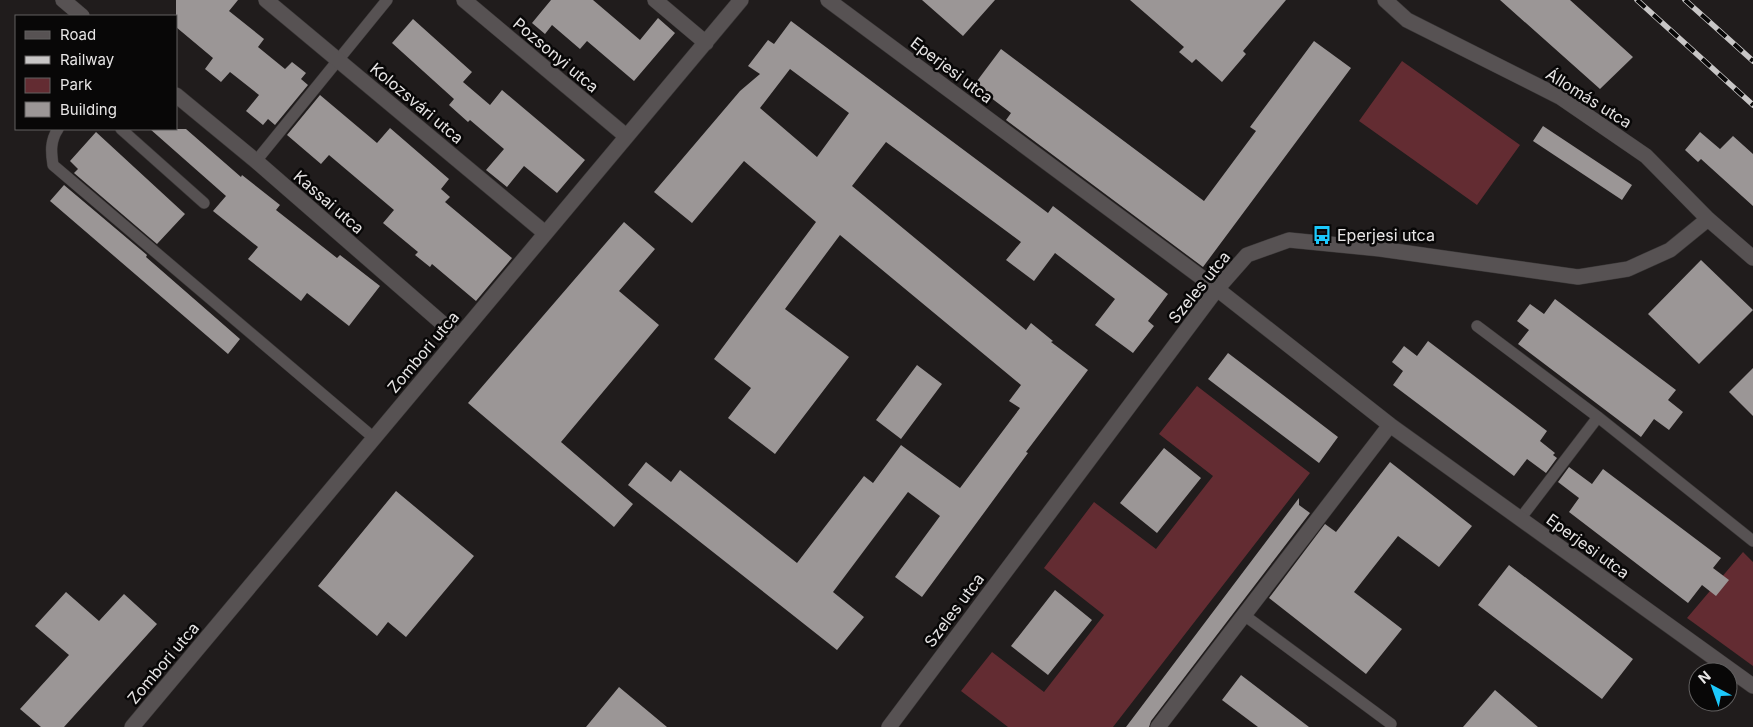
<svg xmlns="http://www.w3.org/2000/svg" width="1753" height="727" font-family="Inter,sans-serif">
<rect width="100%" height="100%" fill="#201c1c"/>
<path fill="#632c32" d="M1402,61L1520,145L1477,205L1359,121Z
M1197,386L1310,473L1113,727H1008L961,691L992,652L1044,692L1104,615L1044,568L1094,502L1156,549L1213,476L1159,434Z
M1743,552L1753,562V666L1687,618Z"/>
<path fill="#9b9696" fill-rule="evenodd" d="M176,0H238L229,11L264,39L258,47L285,69L292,62L306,73L301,79L308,85L275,125L268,119L263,125L246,111L259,95L230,72L221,82L205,69L213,58L176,27Z
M551,0H593L640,40L658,18L675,33L634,81L587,41L580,49L552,25L545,34L532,23Z
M922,0H995L963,36Z
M1130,0H1286L1243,51L1246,54L1222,82L1196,59L1192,63L1179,52L1184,47Z
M1500,0H1570L1633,57L1600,89Z
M413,19L472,72L463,82L490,105L502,90L585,160L557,193L524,166L507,187L486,170L504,149L470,120L468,122L449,105L454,99L392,43Z
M791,21L1048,213L1053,206L1168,294L1148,321L1154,326L1133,353L1095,325L1115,299L1055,253L1034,281L1006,260L1021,242L886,142L852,186L1026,330L1031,323L1053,341L1051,342L1088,370L1026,452L1028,453L922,597L895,577L940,516L908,492L833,592L864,617L837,650L628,485L646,462L671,482L680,470L797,563L864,476L873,483L901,445L960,488L1020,408L1009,401L1021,385L840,235L785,309L849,357L775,454L728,418L751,388L714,359L816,222L744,161L692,223L654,192L740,91L760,74L748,66L768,40L774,44ZM790,69L849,113L817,157L760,108Z
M1314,41L1351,68L1203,267L1006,120L1011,113L974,85L1001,49L1204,201L1256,131L1250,127Z
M320,95L377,143L390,128L449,179L441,189L450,197L445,202L512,258L476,301L432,264L430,267L415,255L418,252L383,223L394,210L329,155L321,164L287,135Z
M1543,126L1632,185L1622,200L1533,141Z
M150,129H186L241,177L242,175L280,205L276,210L337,258L340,255L380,286L349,326L307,293L301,301L248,259L258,247L213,211L226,196Z
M96,132L185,214L157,244L74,173L78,169L70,161Z
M1700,132L1720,149L1733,136L1753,154V206L1701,159L1698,162L1685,150Z
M64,185L147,255L146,257L240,339L228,354L50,201Z
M624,222L655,249L619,291L659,325L561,442L633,504L614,527L468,403Z
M1701,260L1753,310L1699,364L1648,314Z
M1555,299L1676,390L1668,400L1683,412L1669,430L1654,419L1641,437L1518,344L1529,330L1517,321L1530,304L1544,314Z
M1428,341L1547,431L1540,441L1555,453L1553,455L1557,458L1546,473L1527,459L1514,476L1393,385L1403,371L1392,362L1404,346L1417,356Z
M1228,353L1338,437L1319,463L1208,379Z
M917,365L942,384L901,439L876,420Z
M1753,368V416L1729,392Z
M1164,448L1201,478L1157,533L1120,503Z
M1390,462L1472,526L1439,567L1398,536L1354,592L1402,629L1366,674L1269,598L1325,524L1336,532Z
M1569,467L1592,484L1603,469L1721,558L1713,568L1729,580L1716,596L1702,585L1688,603L1569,512L1579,498L1558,482Z
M396,491L474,556L406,637L388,622L377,636L318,586Z
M1299,498V505L1310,513L1151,721L1149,727H1126Z
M1509,565L1633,659L1602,699L1478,605Z
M1055,590L1092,620L1048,675L1011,646Z
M66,592L99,621L124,594L157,624L64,727H41L20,709L69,655L35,626Z
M1241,675L1309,727H1258L1222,700Z
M619,687L667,727H586Z
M1495,690L1538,727H1463Z"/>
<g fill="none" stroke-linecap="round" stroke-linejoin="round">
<g stroke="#3a3737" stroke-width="12">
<path id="service" d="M58,129C50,141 51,152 53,165L374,438
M121,129L204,203
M256,161L387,0
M1477,326L1598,417
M1520,519L1598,417L1753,541
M1244,615L1391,724"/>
</g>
<g stroke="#3a3737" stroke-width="16">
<path id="minor" d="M63,0L82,16
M266,0L545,233
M464,0L626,136
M655,0L706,43
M828,0L1217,289L1390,425L1753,686
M1385,0L1407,20L1560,97L1646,156L1708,219L1753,258
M176,95L256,161L458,337
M132,727L741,0
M889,727L1217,289L1247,255L1289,240L1380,249L1578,277L1628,269L1670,250L1708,219
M1158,727L1390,425"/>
</g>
<use href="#service" stroke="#575253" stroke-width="11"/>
<use href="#minor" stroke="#575253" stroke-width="15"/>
<g stroke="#c8c6c6" stroke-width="5.5">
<path id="rail" d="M1637,0L1753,105
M1685,0L1753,61"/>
</g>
<use href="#rail" stroke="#080707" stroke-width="4" stroke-dasharray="11" stroke-linecap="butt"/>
</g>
<defs>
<g id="bus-bare" transform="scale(1.5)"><path d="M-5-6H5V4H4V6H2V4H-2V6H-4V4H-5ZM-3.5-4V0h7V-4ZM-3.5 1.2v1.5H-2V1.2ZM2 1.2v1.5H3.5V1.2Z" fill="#1cc9fc" stroke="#080707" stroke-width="2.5" paint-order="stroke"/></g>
</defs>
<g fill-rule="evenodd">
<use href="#bus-bare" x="1322" y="235"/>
</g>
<g text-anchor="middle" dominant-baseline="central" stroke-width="5" stroke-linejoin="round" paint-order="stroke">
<g font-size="16" fill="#e8e6e6" stroke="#080707">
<text transform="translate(556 55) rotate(40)">Pozsonyi utca</text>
<text transform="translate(952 70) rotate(37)">Eperjesi utca</text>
<text transform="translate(1589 98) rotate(32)">Állomás utca</text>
<text transform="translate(417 103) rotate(40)">Kolozsvári utca</text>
<text transform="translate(329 202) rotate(41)">Kassai utca</text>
<text transform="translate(1199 287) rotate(-51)">Szeles utca</text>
<text transform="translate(423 352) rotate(-50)">Zombori utca</text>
<text transform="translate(1588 546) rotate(36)">Eperjesi utca</text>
<text transform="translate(954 610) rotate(-53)">Szeles utca</text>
<text transform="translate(163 663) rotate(-50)">Zombori utca</text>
</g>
<g font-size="16" fill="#e8e6e6" stroke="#080707" text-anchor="start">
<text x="1337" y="235">Eperjesi utca</text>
</g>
</g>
<rect x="15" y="15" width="162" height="115" fill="#080707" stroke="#626060"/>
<rect x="25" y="31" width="25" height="8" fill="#575253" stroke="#626060"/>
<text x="60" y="40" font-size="15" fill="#e8e6e6">Road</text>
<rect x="25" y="56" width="25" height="8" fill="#c8c6c6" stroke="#626060"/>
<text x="60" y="65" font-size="15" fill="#e8e6e6">Railway</text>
<rect x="25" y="78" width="25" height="15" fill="#632c32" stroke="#626060"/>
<text x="60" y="90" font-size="15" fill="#e8e6e6">Park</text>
<rect x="25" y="102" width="25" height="15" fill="#9b9696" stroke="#626060"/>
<text x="60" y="115" font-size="15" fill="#e8e6e6">Building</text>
<g transform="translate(1713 687) rotate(319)"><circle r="24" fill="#080707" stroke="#626060"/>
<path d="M0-4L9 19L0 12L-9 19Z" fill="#1cc9fc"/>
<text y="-8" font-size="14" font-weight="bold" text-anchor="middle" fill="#e8e6e6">N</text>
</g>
</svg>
